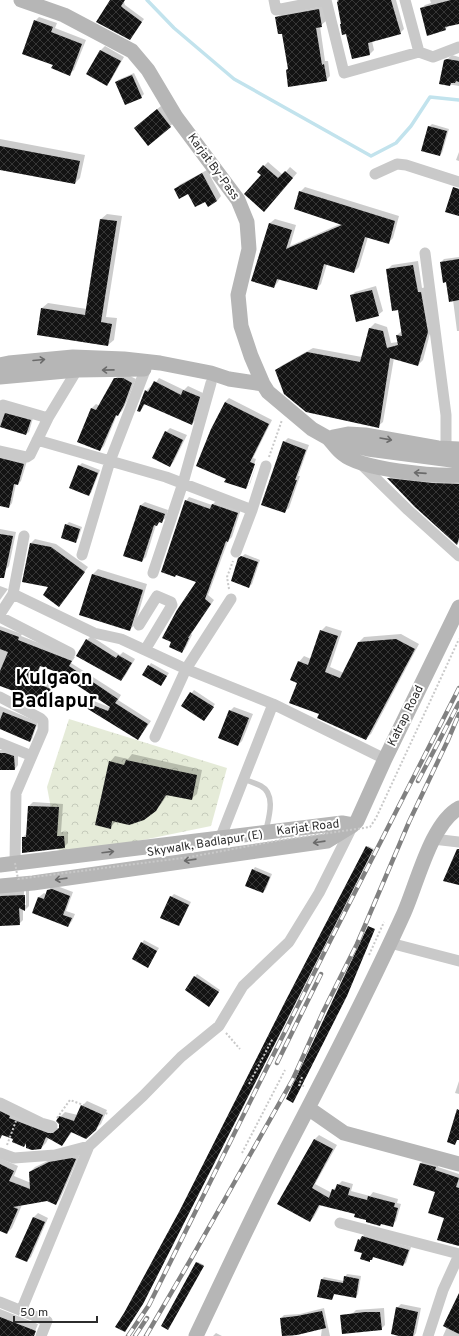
<svg xmlns="http://www.w3.org/2000/svg" width="459" height="1336" font-family="Overpass,sans-serif">
<defs>
<pattern id="forest-crowns" width="20" height="18" patternUnits="userSpaceOnUse"><rect width="20" height="18" fill="#e5ebd8"/><path d="M2 6a3 3 0 1 1 6 0M12 15a3 3 0 1 1 6 0" fill="none" stroke="#c5caba"/></pattern>
<pattern id="building-cross-hatch" width="8" height="8" patternUnits="userSpaceOnUse"><rect width="8" height="8" fill="#131313"/><path d="M0 0l8 8M0 8l8-8" fill="none" stroke="#363636"/></pattern>
</defs>
<rect width="100%" height="100%" fill="#fff"/>
<path fill="url(#forest-crowns)" d="M69,719L227,768L211,826L60,857L47,787Z"/>
<path fill="#0003" d="M111,0H121L124,2L125,5L144,19L132,36Z
M337,0H396L404,29L400,33L372,41L374,50L370,54L352,58L347,33H343Z
M430,0H459V23L449,25L445,30L421,9L425,5L431,3Z
M323,6L326,21L320,26L325,61H328L330,76L326,80L287,70L289,68L283,33L276,18L281,14Z
M39,17L57,23L55,28L86,40L74,70L69,74L54,64L35,21Z
M105,46L124,57L111,80L107,84L88,73L101,50Z
M452,55L459,57V86L441,83L445,61Z
M134,73L144,94L141,97L116,83L118,80Z
M161,106L175,122L170,126L139,124Z
M432,124L449,129L442,153L439,155L429,127Z
M0,139L85,155L80,178L75,183L0,169Z
M459,152V161L456,160Z
M268,162L283,175L290,167L297,173L268,207L262,174L264,166Z
M207,170L221,196L217,201L205,200L188,193L175,190L179,185Z
M305,187L399,216L393,238L388,243L368,237L359,267L354,272L327,264L321,284L316,289L280,278L278,282L274,287L270,223L275,219L296,225L290,246L340,224L300,192Z
M107,214L122,216L106,317L117,318L114,340L108,345L42,308L48,303L87,309L101,219Z
M459,257V331H457L453,300L441,262L444,259Z
M418,261L422,288L426,287L432,326L423,360L418,365L394,358L383,422L378,426L276,370L281,366L313,348L362,357L370,328L375,323L387,327L391,343L398,342L397,335L402,331L399,309L387,270L392,265Z
M376,286L383,311L378,315L351,296L355,292Z
M119,375H128L136,379L128,399L122,411L117,415L104,446L100,450L92,408L96,404L100,406L115,379Z
M159,378L184,390L188,386L203,393L196,420L192,424L146,403L140,411L146,391L150,387L152,388Z
M229,398L272,420L253,458L256,459L247,485H249L258,460L250,484L246,488L227,478L212,429L225,402Z
M0,406L33,418L29,432L26,434L0,426Z
M170,428L187,435L174,461L170,466L166,432Z
M288,438L309,445L298,476H300L289,508L284,512V442Z
M0,453L27,461L21,481L18,484H16L12,503L9,507L0,505Z
M82,463L100,470L91,493L89,495L79,466Z
M394,473L459,479V542L457,544L416,506L389,478Z
M189,497L212,505L216,501L241,509L232,537L228,541L208,595L214,600L191,634L192,635L185,649L181,652L197,582L177,574L175,576L186,501Z
M145,502L168,510L166,518L156,525L146,557L142,561L124,555L141,505Z
M69,522L82,527L78,539L75,542L66,525Z
M0,529L16,532L9,566L5,570L0,569Z
M35,539L56,544L88,567L59,606L31,543Z
M245,554L260,560L252,584L249,587L239,559Z
M98,569L147,584L135,625L129,630L93,574Z
M0,586L8,589L0,600Z
M0,626L22,634L21,636L75,657L71,663L121,695L118,700L151,721L141,735L138,738L86,703L89,699L114,709L57,671L41,665L36,679L54,685L49,698L45,701L0,685Z
M326,626L342,631L330,667L344,673L359,642L364,637L401,634L419,644L371,734L365,739L320,713L298,682L299,662L304,656L311,659L321,631Z
M91,636L120,655L123,652L135,659L125,676L121,680L87,640Z
M151,663L169,673L161,685L149,666Z
M194,690L215,704L204,720L182,705Z
M0,706L38,722L32,739L30,741L0,728Z
M234,707L253,714L242,741L238,745L230,711Z
M0,750H9L18,753V765L15,769H0Z
M132,754L202,770L197,794L191,799L168,794L161,804L155,810L116,821L110,828V762L115,756L128,759Z
M33,802L63,804L61,832H68V843L64,847L23,837L27,833L29,806Z
M368,846L374,849L144,1302L125,1330L180,1211Z
M255,867L272,874L266,889L263,892L253,870Z
M52,886H57L73,892L66,911L75,914L72,921L68,926L34,913L39,897L44,893L46,894L48,891Z
M24,891V905H26V891H29V906L25,910L23,909V920L19,924L0,925V892Z
M174,894L191,902L181,922L179,925L171,897Z
M144,940L159,948L148,967L142,943Z
M197,974L220,990L211,1003L186,990Z
M459,1081V1094L455,1093Z
M87,1101L107,1110L101,1124L86,1138L72,1132L63,1144L49,1137L46,1143L41,1148L27,1143L24,1146L15,1138L0,1132V1102L53,1128H59L60,1117L65,1112L78,1115L82,1106Z
M319,1135L337,1145L315,1184L332,1193L333,1190L342,1181L353,1184L351,1191L370,1196L373,1192L398,1199L397,1203L401,1204L396,1221L392,1225L368,1219L356,1213L321,1204L314,1217L310,1221L278,1204L315,1139Z
M78,1153L80,1154L60,1199L56,1204L48,1200L22,1205L12,1228L7,1233L0,1230V1158L18,1166L14,1176L31,1183L30,1172L35,1167L54,1158Z
M425,1160L439,1164L438,1167L459,1174V1245L445,1218L436,1192L421,1163Z
M38,1213L48,1218L31,1257L27,1261L16,1256L34,1217Z
M365,1234L411,1247L406,1263L403,1265L375,1256L369,1261L363,1252L359,1240Z
M198,1262L204,1265L169,1328L197,1263Z
M347,1274L361,1276L358,1294L356,1297L335,1293L332,1299L321,1280L324,1277L344,1281L345,1277Z
M459,1301V1336H443L447,1327Z
M401,1304L421,1308L416,1333L414,1336H404L397,1308Z
M324,1308L330,1336H321L322,1328L294,1334L293,1336H283L281,1318L284,1315L300,1314Z
M384,1308L385,1325L381,1329L352,1314L356,1310Z
M0,1309L38,1324L33,1336H0Z
M216,1333L222,1336H213Z"/>
<g fill="none" stroke-linecap="round" stroke-linejoin="round">
<path stroke="#c2e3ed" stroke-width="3.5" d="M147,0L174,28L234,79L371,156L396,143L411,126L430,97L459,100"/>
</g>
<path fill="url(#building-cross-hatch)" d="M110,0H125L121,6L123,8L142,22L130,40L96,22Z
M338,0H391L401,34L368,43L370,55L352,59L346,34L342,35L340,24H341L337,2L339,1Z
M451,0H459V24L445,27L446,30L427,36L420,8Z
M319,9L322,27L316,28L322,65L324,64L327,81L288,87L286,70L288,69L282,34H278L275,17Z
M34,20L53,27L51,32L82,44L70,76L51,68L53,65L22,54Z
M100,50L121,61L107,86L86,74Z
M447,59L459,61V82L456,81L455,83H451L450,86L439,84L444,60Z
M132,75L142,98L125,105L115,82Z
M157,109L171,127L148,146L134,128Z
M428,126L447,131L440,156L421,151Z
M0,146L80,161L75,184L0,170Z
M263,165L278,178L285,171L293,178L264,212L244,194L261,175L257,172Z
M202,173L217,201L208,207L205,202L195,207L188,194L179,199L174,189Z
M453,187L459,189V216L445,212Z
M299,191L395,221L389,244L365,237L354,273L324,264L317,290L277,279L274,288L251,281L269,223L292,230L286,249L342,225L294,209Z
M100,219L117,221L101,322L112,324L108,346L37,335L41,308L85,315Z
M459,259V300L449,302L446,282L443,283L440,262Z
M413,265L418,292H421L428,332L418,366L390,358L379,428L306,412L284,394L275,370L307,352L360,362L369,328L383,331L387,348L398,345L396,335L402,336L398,310L392,311L386,269Z
M372,290L379,316L356,322L350,295Z
M114,378H123L132,383L124,405L118,416L116,415L100,451L77,442L91,408L96,410Z
M154,381L181,395L183,390L200,397L192,425L144,404L140,412L137,411L145,390L148,392Z
M225,402L269,424L250,462L255,464L246,489L224,482L226,479L196,466L211,429Z
M5,413L31,420L26,435L0,427Z
M165,431L183,440L170,467L152,458Z
M283,441L306,450L295,480H297L285,513L261,505Z
M0,458L24,464L18,485L14,484L9,508L0,506Z
M78,465L98,473L89,496L69,488Z
M387,478L432,483L459,484V538L457,545L415,507Z
M185,500L210,509L212,504L238,513L228,542L226,541L205,599L211,604L188,638H189L182,653L169,647L171,642L162,638L177,610L196,582L176,575L175,577L161,572Z
M140,505L165,514L162,523L159,522L157,526L154,525L142,562L123,556Z
M65,524L80,529L76,543L61,538Z
M0,534L13,536L4,578H0Z
M30,543L51,547L85,572L59,607L43,595L48,587L22,582Z
M241,556L258,562L249,588L231,581L238,558Z
M92,574L143,590L130,631L79,615Z
M0,630L19,637L18,640L72,661L69,666L118,699L115,703L148,724L138,740L83,706L85,702L108,711L110,707L57,672L40,666L33,682L51,689L46,703L0,686V671L8,652L0,649Z
M320,630L338,636L325,672L340,678L358,642L396,639L415,649L366,740L317,718L319,714L289,703L297,683L290,680L298,661L308,665Z
M86,639L116,658L118,655L132,663L121,681L76,656Z
M148,665L167,676L161,686L142,675Z
M190,692L214,707L204,721L181,706Z
M229,710L249,718L238,746L218,738Z
M3,712L36,725L30,742L0,729V720Z
M0,753H5L14,756L15,770H0Z
M126,760L197,775L192,800L166,795L156,811L144,820L129,825L112,821L111,829L95,825L109,761L124,765Z
M28,806L59,807L57,836H64L65,848L22,853V837H26Z
M366,846L373,850L143,1304L125,1332L115,1327L124,1313L180,1210L286,1000Z
M457,849H459V885L443,881Z
M252,869L270,877L263,893L245,886Z
M52,889L70,896L63,915L72,918L68,927L32,913L38,897L44,899L47,890Z
M25,895V911L19,908L20,925L0,926V896Z
M170,896L189,905L179,926L160,918Z
M368,926L375,929L347,996L293,1103L286,1099Z
M141,942L157,951L148,968L132,959Z
M194,976L219,992L209,1007L185,990Z
M81,1105L103,1115L96,1130L86,1139L71,1132L62,1146L46,1137L41,1149L32,1150L26,1148V1143L24,1147L12,1142L13,1139L2,1135L0,1139V1111L10,1116L9,1118L48,1133H53L59,1128V1124L56,1121L59,1116L74,1121Z
M457,1109L459,1110V1140H457L455,1145L447,1142Z
M314,1139L333,1149L312,1188L329,1198L332,1189L335,1190L337,1184L350,1188L348,1195L367,1200L368,1196L395,1203L394,1207L398,1208L393,1227L381,1224L380,1226L366,1222V1220L354,1217L355,1214L319,1205L310,1222L277,1204Z
M72,1158L76,1159L56,1205L47,1201L13,1207L18,1209L7,1234L0,1231V1164L14,1171L9,1181L30,1189L29,1172L49,1162Z
M420,1163L436,1167L435,1170L459,1178L456,1187L459,1188V1246L437,1240L444,1218L428,1213L435,1192L413,1185Z
M33,1217L45,1222L27,1262L15,1257Z
M362,1236L409,1250L403,1266L373,1257L372,1260H370V1262L360,1259L362,1253L354,1251L358,1239L360,1240Z
M196,1262L204,1266L168,1330L161,1326Z
M344,1276L359,1279L356,1298L334,1294L332,1300L317,1297L321,1279L343,1283Z
M459,1293V1334L443,1326Z
M396,1307L418,1312L413,1336H399L391,1334Z
M322,1311L326,1328L297,1335L282,1336L280,1318L297,1316Z
M365,1312H380L382,1330L342,1334L340,1315Z
M0,1317L36,1331L34,1336H0Z"/>
<g fill="none" stroke-linecap="round" stroke-linejoin="round">
<path stroke="#c9c9c9" stroke-width="2" stroke-dasharray="2 2" stroke-linecap="butt" d="M269,457L282,420
M229,589L227,577L233,561
M369,955L384,922
M226,1033L240,1049
M302,1077L299,1085L304,1086
M249,1084L273,1038
M57,1118L70,1100L108,1114
M7,1145L16,1121
M242,1153L285,1070"/>
<path stroke="#c9c9c9" stroke-width="5.5" d="M243,779C249,781 255,783 261,786C276,794 269,817 266,830"/>
<path stroke="#c9c9c9" stroke-width="11" d="M274,0L276,10L326,0
M326,0L344,73L419,52L433,57L459,47
M405,0L419,52
M375,174L397,164L406,165L459,182
M425,253L446,415V448
M3,405L48,418
M37,440L166,477L252,510
M0,451L27,457L30,455L48,418L77,370L78,366
M361,464L408,510L459,556
M236,552L252,510L266,466
M82,555L110,461L144,373V369
M153,573L183,483L211,383
M13,594L94,633L121,639L186,669L273,704L385,759
M0,614L13,594L24,536
M0,617L70,653
M139,625L157,596L171,602L172,605L145,650
M0,697L40,718L43,721V730L16,793L15,863
M155,737L186,669L231,599
M0,743L32,756
M220,839L273,704
M433,839L459,842
M390,943L459,961
M0,1103L41,1123L52,1126
M0,1153L14,1158L55,1155L89,1146L143,1096L181,1057L219,1026L243,986L289,942L319,893L353,825
M340,1223L459,1254
M0,1302L47,1321L41,1336
M21,1311L89,1146
M428,1336L443,1290L459,1255"/>
<path stroke="#b6b6b6" stroke-width="15" d="M21,0L64,15L132,51L148,70L176,117L238,200L247,222L249,249L238,295L241,326L251,356L263,384L268,392L312,429L328,438L368,449L459,461
M0,365L9,363L73,357L124,359L160,363L211,373L229,379L263,384
M0,377L77,370L144,369
M333,437L348,434L365,435L438,448L459,449
M328,438C333,443 337,450 343,454C362,470 433,476 459,475
M0,865L342,823L353,825
M0,886L33,883L327,841L353,825L357,821L385,759L459,607
M308,1108L344,1133L459,1164
M196,1336C228,1269 259,1201 294,1135C332,1062 370,988 404,913C417,884 431,823 459,808"/>
<g stroke="#818181" stroke-width="4.5">
<path id="rail" d="M418,781L459,703
M277,1063L321,974
M128,1336L149,1305L326,949L459,688
M135,1336L147,1318
M146,1336L191,1259L293,1079L323,1012L357,944L409,822L448,740L459,714"/>
</g>
<use href="#rail" stroke="#fff" stroke-width="3" stroke-dasharray="9" stroke-linecap="butt"/>
<path stroke="#c9c9c9" stroke-width="2" stroke-dasharray="2 2" stroke-linecap="butt" d="M279,825L281,840
M15,863L18,879L190,857L281,840L370,827L376,818L459,639"/>
</g>
<defs><path id="oneway-shaft" d="M-6 0H5M1.5-3L5.5 0L1.5 3" fill="none" stroke-width="1.6" stroke-linecap="round" stroke-linejoin="round"/></defs>
<g stroke="#6a6a6a">
<use href="#oneway-shaft" transform="translate(39 360) rotate(-5)"/>
<use href="#oneway-shaft" transform="translate(108 370) rotate(179)"/>
<use href="#oneway-shaft" transform="translate(386 439) rotate(10)"/>
<use href="#oneway-shaft" transform="translate(420 473) rotate(-176)"/>
<use href="#oneway-shaft" transform="translate(319 842) rotate(172)"/>
<use href="#oneway-shaft" transform="translate(108 852) rotate(-7)"/>
<use href="#oneway-shaft" transform="translate(190 860) rotate(172)"/>
<use href="#oneway-shaft" transform="translate(61 879) rotate(172)"/>
</g>
<g text-anchor="middle" dominant-baseline="central" stroke-width="4" stroke-linejoin="round" paint-order="stroke">
<g font-size="12" fill="#2c2c2c" stroke="#fff">
<text transform="translate(213 167) rotate(54)">Karjat By-Pass</text>
<text transform="translate(406 716) rotate(-64)">Katrap Road</text>
<text transform="translate(308 828) rotate(-7)">Karjat Road</text>
<text transform="translate(205 844) rotate(-9)">Skywalk, Badlapur (E)</text>
</g>
<g font-size="20" font-weight="bold" fill="#000" stroke="#fff">
<text x="54" y="679">Kulgaon<tspan x="54" dy="23">Badlapur</tspan></text>
</g>
</g>
<path d="M14 1316v6h83v-6" fill="none" stroke="#2c2c2c" stroke-width="2"/>
<text x="20" y="1316" font-size="12" fill="#2c2c2c" stroke="#ffffff" stroke-width="3" paint-order="stroke">50 m</text>
</svg>
